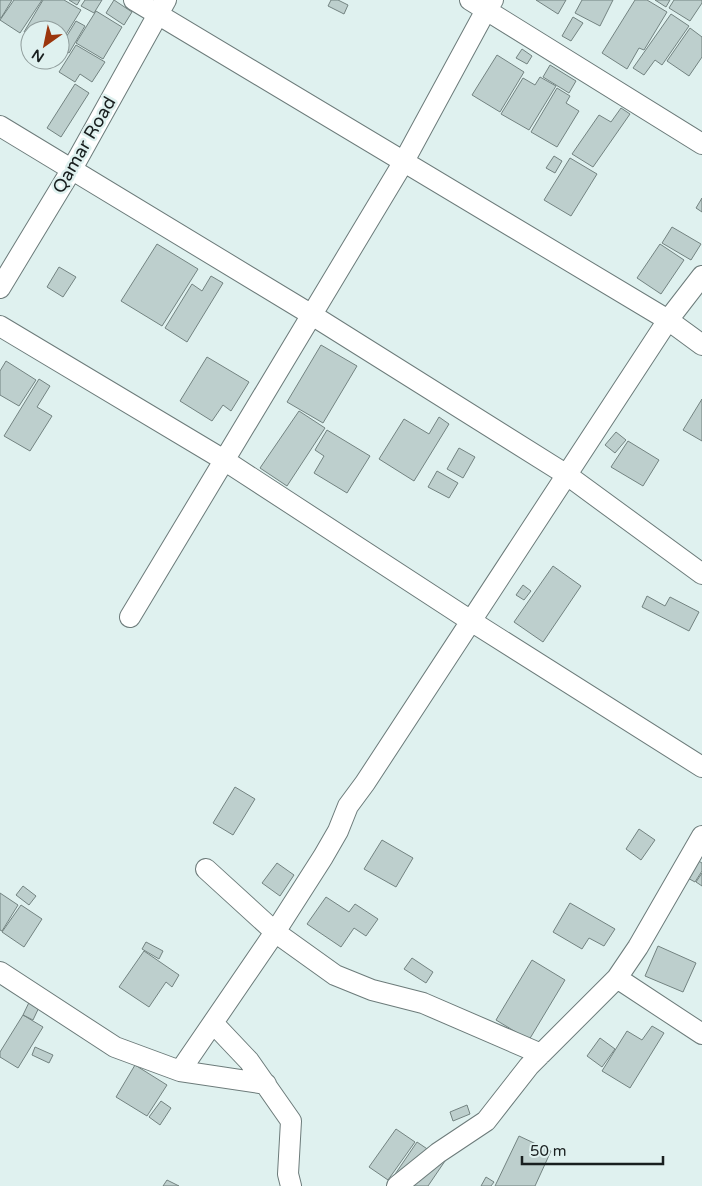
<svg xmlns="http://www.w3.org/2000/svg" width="702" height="1186" font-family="'Varela Round',sans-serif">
<rect width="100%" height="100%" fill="#dff1ef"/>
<path fill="#bdcfcd" stroke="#738381" d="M0,0H12L1,18H0Z
M14,0H42L20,33L0,20Z
M43,0H64L81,10L60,44V30H30V36L24,32Z
M69,0H80L77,5Z
M85,0H102L94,13L81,6Z
M114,0L132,12L124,25L106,13Z
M331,0H338L348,5L344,14L328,6Z
M536,0H566L558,14Z
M582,0H613L600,26L575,13Z
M635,0H647L667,12L644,50L639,48L627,69L602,53Z
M655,0H670L666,7Z
M674,0H702V3L690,21L669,8Z
M96,11L122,27L103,59L76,43Z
M671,14L689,26L662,65L655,60L644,75L633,68Z
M573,17L583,23L571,41L562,36Z
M76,21L85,26L69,53L60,47Z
M690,28L702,37V57L689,76L667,61Z
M76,45L105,62L92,82L80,74L75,82L59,72Z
M522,49L532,56L527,64L516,58Z
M497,55L524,72L500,112L472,95Z
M550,65L576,81L569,93L543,77Z
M540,77L556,86L529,130L501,114L523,78L535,85Z
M75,84L89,93L61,137L47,128Z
M557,88L570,96L566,103L579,111L557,147L531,132Z
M621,108L630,114L593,167L572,154L599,115L611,122Z
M554,156L562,161L555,173L546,168Z
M570,158L597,174L571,216L544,200Z
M702,198V212L696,208Z
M672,227L701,244L691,260L662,243Z
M157,244L198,269L162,326L121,301Z
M660,244L684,260L661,294L637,278Z
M59,267L76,277L63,297L47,287Z
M211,276L223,283L187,342L165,328L192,284L202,291Z
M321,345L357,366L323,423L287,402Z
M207,357L249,382L231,411L223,405L212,421L180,401Z
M6,361L36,380L19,406L0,395V371Z
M39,379L50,386L37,407L52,416L30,451L4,436Z
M702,399V441L683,430Z
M299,411L325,428L287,486L260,468Z
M439,417L449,424L414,481L379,459L404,419L429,434Z
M327,430L370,456L347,493L314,473L324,456L315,450Z
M616,432L626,440L615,453L605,445Z
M628,441L659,460L643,486L611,467Z
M459,448L475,457L463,478L447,469Z
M437,471L458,483L449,498L428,487Z
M553,566L581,586L543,642L514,622Z
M523,585L531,591L524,600L516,595Z
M647,596L665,606L670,597L699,612L689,631L642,607Z
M235,787L255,799L233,835L213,823Z
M639,829L655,840L641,860L626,849Z
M382,840L413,858L396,887L364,869Z
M695,859L702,863V871L695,882L684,876Z
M277,863L294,875L280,896L262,883Z
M702,873V886L696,882Z
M23,886L36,896L29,905L16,895Z
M0,893L18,905L2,931L0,930Z
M326,897L349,912L355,904L378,919L366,936L354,928L341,947L307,924Z
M570,903L615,929L604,946L589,938L582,949L553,932Z
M21,905L42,919L24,947L2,932Z
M146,942L163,951L159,959L142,949Z
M658,946L696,963L683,992L645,976Z
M144,951L179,975L172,987L166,982L149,1007L119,987Z
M412,958L433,972L426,983L404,969Z
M532,960L565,980L529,1040L496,1020Z
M33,994L43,999L33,1020L23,1015Z
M23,1015L43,1027L18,1068L0,1057V1052Z
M652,1026L664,1033L630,1088L602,1071L627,1031L642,1040Z
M600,1038L615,1049L602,1067L587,1056Z
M35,1047L53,1055L49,1063L32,1055Z
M135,1065L167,1085L147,1116L116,1097Z
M161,1101L171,1108L160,1125L149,1117Z
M467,1105L470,1114L453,1121L450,1112Z
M396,1129L415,1142L388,1180L369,1167Z
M519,1136L551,1151L535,1186H495Z
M417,1142L445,1161L428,1186H387Z
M486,1177L494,1182L491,1186H481Z
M167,1180L179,1186H163Z"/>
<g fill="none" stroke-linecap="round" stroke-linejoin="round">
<g stroke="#6c7b7a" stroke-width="22">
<path id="street" d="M134,0L668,320L702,345
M470,0L702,144
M0,126L312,315L567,475L702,574
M0,288L72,169L166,0
M0,326L224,460L471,621L702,767
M130,617L403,163L486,10L493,0
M206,869L275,932L335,975L372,990L423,1003L541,1054
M0,972L115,1047L180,1071L266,1084
M617,978L702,1034
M213,1023L249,1061L291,1121L288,1174L291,1186
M180,1071L275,932L323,857L338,831L348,806L365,783L668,320L702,276
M397,1186L438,1153L486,1121L529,1066L617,978L638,947L702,836"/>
</g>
<use href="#street" stroke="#fff" stroke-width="20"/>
</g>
<g text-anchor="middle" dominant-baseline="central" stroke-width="5" stroke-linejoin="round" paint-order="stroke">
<g font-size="18" fill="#191f1f" stroke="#dff1ef">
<text transform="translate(84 145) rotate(-60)">Qamar Road</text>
</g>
</g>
<g transform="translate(45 45) rotate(213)"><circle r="24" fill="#dff1ef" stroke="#909d9c"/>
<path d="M0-4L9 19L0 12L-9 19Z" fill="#9b350c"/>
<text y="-8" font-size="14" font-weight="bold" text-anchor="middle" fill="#191f1f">N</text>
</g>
<path d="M522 1156v8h141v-8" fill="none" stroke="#191f1f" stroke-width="2.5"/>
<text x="530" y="1156" font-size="15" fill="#191f1f" stroke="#dff1ef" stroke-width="4" paint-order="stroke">50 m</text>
</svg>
